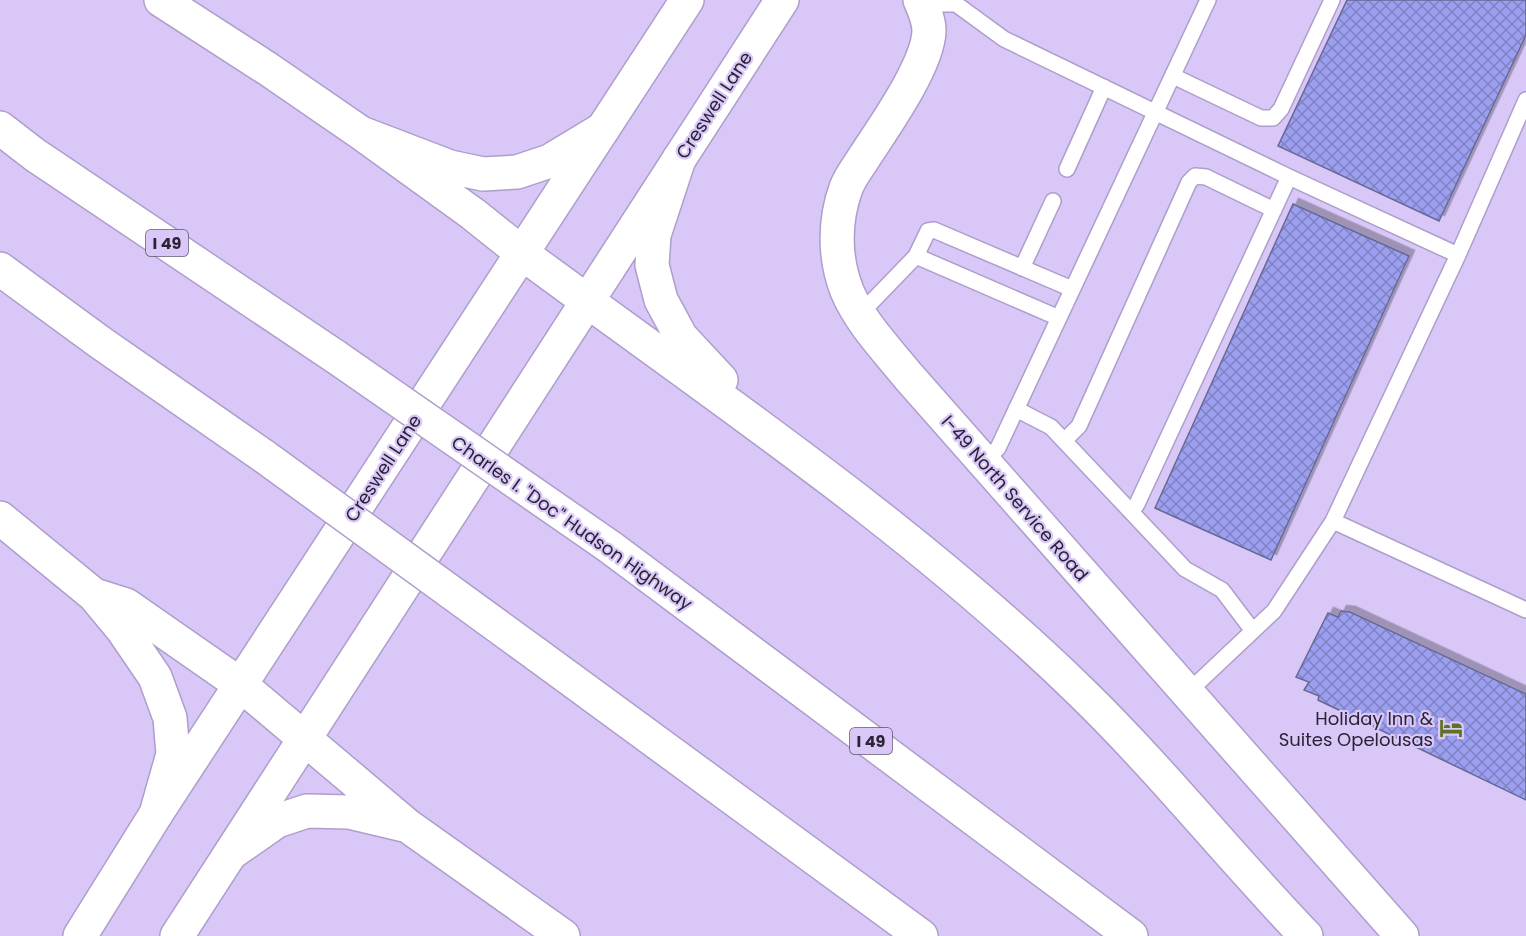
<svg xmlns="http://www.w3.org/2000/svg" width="1526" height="936" font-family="Poppins,sans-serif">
<defs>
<pattern id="building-cross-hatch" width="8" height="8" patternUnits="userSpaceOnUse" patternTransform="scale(1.5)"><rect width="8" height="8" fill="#9c9fef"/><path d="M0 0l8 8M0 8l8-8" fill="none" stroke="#7f81c2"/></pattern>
<filter id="shadow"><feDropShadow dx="5.5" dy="-5.5" stdDeviation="0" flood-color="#0004"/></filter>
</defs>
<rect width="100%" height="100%" fill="#d8c7f7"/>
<path fill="url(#building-cross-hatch)" stroke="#666994" stroke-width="1.5" filter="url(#shadow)" d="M1347,0H1526V35L1439,221L1278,146Z
M1293,204L1409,256L1271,560L1155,508Z
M1341,611L1350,612L1526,694V800L1318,700L1319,696L1304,690L1309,682L1296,677L1328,613L1338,617Z"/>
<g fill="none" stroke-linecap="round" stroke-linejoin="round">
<g stroke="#ae9ecc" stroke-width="18">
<path id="lane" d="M922,4H956L1004,39L1289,177L1458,255
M1173,76L1261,118H1273L1281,109L1332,0
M1067,169L1104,87
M916,256L1059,318
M1022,268L1053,201
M860,314L916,256L928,231L934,230L1072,289
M1016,409L1051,427L1185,569L1222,590L1253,631
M1064,441L1079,426L1189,182L1195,176L1206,177L1274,210
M984,462L998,448L1208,0
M1131,512L1137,504L1289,177
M1333,521L1458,255L1526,100
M1187,693L1274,611L1333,521L1526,610"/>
</g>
<g stroke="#ae9ecc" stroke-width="36">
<path id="secondary" d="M920,0C924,9 929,20 929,31C928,65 884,127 865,156C859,166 850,177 846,188C834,221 834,258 847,291C860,322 887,350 908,376L1402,936
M80,936L156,814L687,0
M177,936L782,0"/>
</g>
<g stroke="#ae9ecc" stroke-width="36">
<path id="highway" d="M161,0L268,69L361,133L450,167L483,174L517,172L550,161L603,129
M0,128L35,155L336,357
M361,133L473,214L523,254C714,395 912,527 1082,693C1161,770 1230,857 1306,936
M679,159L654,235L652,265L661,300L681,337L721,380
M0,269L101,343L265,457
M0,518L94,595L123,630L155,677L170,718L173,754L156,814
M610,547L1131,936
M94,595L126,605L241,685L408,826
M536,654L921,936
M234,851L277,821L307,811L349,812L408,826L563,936"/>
</g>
<use href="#lane" stroke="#fff" stroke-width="15"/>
<use href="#secondary" stroke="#fff" stroke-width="33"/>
<use href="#highway" stroke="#fff" stroke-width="33"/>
<g stroke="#ae9ecc" stroke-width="36" stroke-linecap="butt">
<path id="highway-bridge" d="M336,357L610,547
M265,457L536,654"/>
</g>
<use href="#highway-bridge" stroke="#fff" stroke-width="33"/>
</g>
<defs>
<g id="hotel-bare" transform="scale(1.8)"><path d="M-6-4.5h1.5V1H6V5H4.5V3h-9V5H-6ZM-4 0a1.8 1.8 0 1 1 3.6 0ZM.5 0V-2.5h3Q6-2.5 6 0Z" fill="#5f7221" stroke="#d8c7f7" stroke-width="2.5" paint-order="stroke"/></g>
</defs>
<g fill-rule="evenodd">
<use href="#hotel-bare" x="1451" y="728"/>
</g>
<g text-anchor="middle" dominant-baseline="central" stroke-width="4.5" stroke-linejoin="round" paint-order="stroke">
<g fill="#d8c7f7" stroke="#5e546f" stroke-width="1.5">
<rect x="146" y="230" width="42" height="26" rx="4.5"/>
<rect x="850" y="728" width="42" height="26" rx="4.5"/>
</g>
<g font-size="16" font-weight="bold" fill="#2a2335">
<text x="167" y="243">I 49</text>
<text x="871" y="741">I 49</text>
</g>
<g font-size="18" fill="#2a2335" stroke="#d8c7f7">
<text transform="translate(714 105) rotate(-57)">Creswell Lane</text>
<text transform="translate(383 468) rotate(-57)">Creswell Lane</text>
<text transform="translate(1015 498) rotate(49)">I-49 North Service Road</text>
<text transform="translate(572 523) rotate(35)">Charles I. "Doc" Hudson Highway</text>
</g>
<g font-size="18" fill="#2a2335" stroke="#d8c7f7" text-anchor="end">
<text x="1433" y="718">Holiday Inn &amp;<tspan x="1433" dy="21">Suites Opelousas</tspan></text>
</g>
</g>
</svg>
